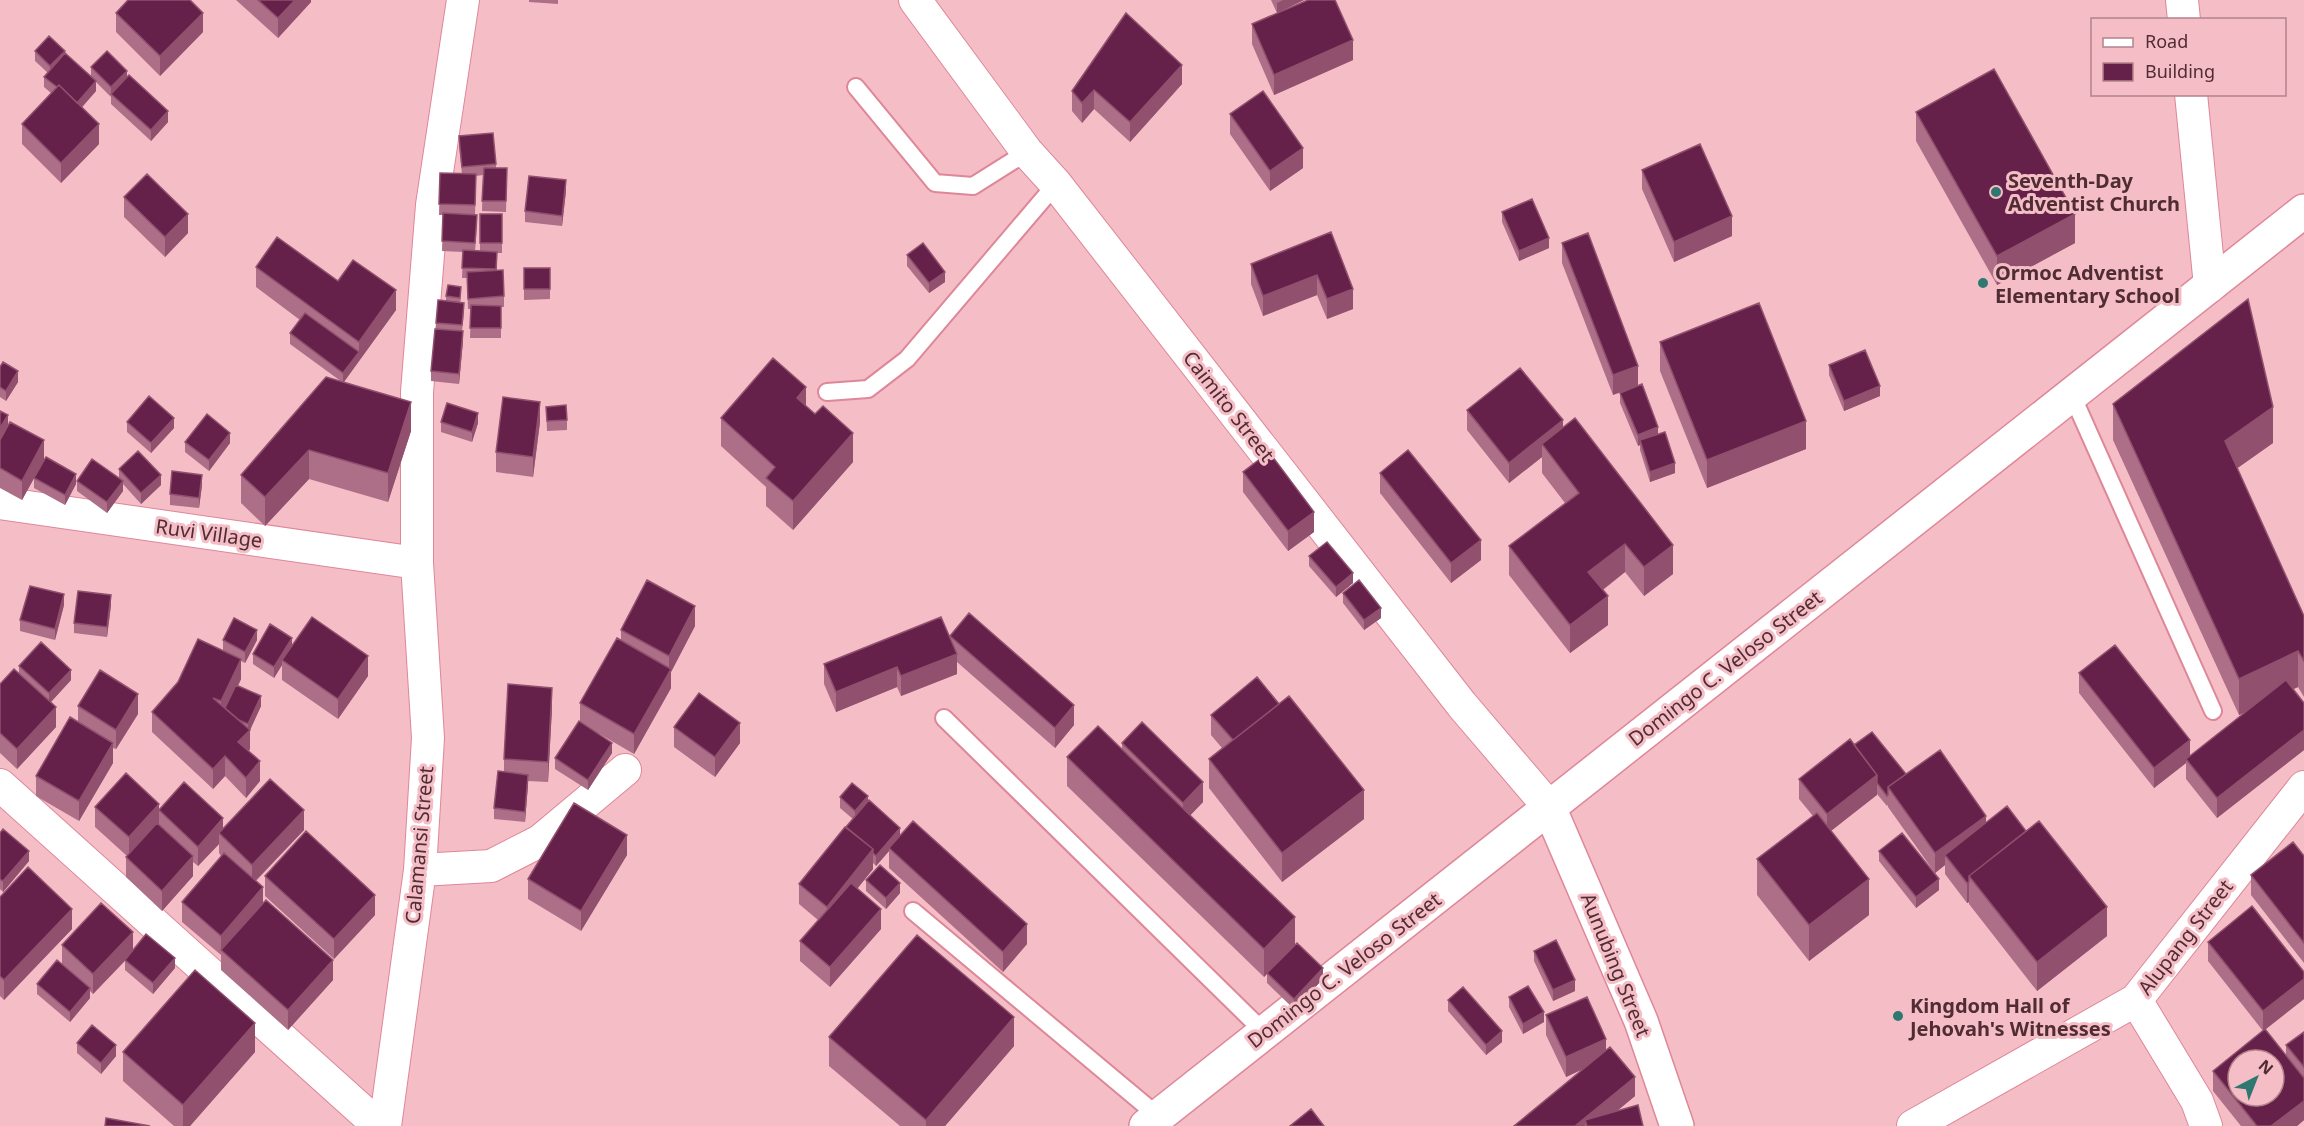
<svg xmlns="http://www.w3.org/2000/svg" width="2304" height="1126" font-family="'Noto Sans',sans-serif">
<rect width="100%" height="100%" fill="#f5bdc6"/>
<g fill="none" stroke-linecap="round" stroke-linejoin="round">
<g stroke="#de8798" stroke-width="20">
<path id="service" d="M856,87L935,183L973,186L1027,152
M827,392L868,389L907,359L1056,184
M2072,395L2213,711
M944,718L1265,1033
M913,911L1158,1116"/>
</g>
<g stroke="#de8798" stroke-width="34">
<path id="minor" d="M915,0L1027,152L1056,184L1462,705L1549,807
M2182,0L2184,20
M2191,94L2210,286
M0,503L417,563
M0,785L379,1126
M420,870L491,866L540,841L625,770
M2136,1000L2197,1101L2206,1126
M385,1126L420,870L428,738L417,563V392L432,205L463,0
M1913,1126L2136,1000L2304,787"/>
</g>
<g stroke="#de8798" stroke-width="36">
<path id="secondary" d="M1549,807L1641,1021L1677,1126
M1146,1126L2304,211"/>
</g>
<use href="#service" stroke="#fff" stroke-width="16"/>
<use href="#minor" stroke="#fff" stroke-width="32"/>
<use href="#secondary" stroke="#fff" stroke-width="33"/>
</g>
<path fill="#ad6f88" d="M236,0H311V2L278,38Z
M529,0H558V4L529,2Z
M1271,0H1304L1277,13Z
M116,13L203,32L160,76L116,32Z
M1252,24L1353,60L1274,95L1252,44Z
M35,51L65,53L91,76V67L127,78L168,122L151,141L111,104V97L96,82V91L82,107L99,144L61,183L22,144V124L51,93L44,87V77L48,73L35,61Z
M1182,84L1130,142L1094,109L1082,123L1072,111V91Z
M1916,112L2075,243L1997,285L1916,141Z
M1230,114L1303,168L1270,191L1230,134Z
M459,136L496,164V168H507L506,212L482,211L483,175L476,176L475,215L477,225L475,251H480V214H502V253H497V271L504,296V307H501V338H470L471,309H468L467,278H462L463,252L442,251L443,215H439L440,173L462,174L459,147Z
M1642,170L1732,236L1674,262L1642,189Z
M566,191L562,226L525,222V211Z
M124,197L188,233L165,257L124,217Z
M1502,212L1549,248L1519,261L1502,222Z
M1331,232L1353,309L1327,319L1317,295L1263,316L1251,284V264Z
M1562,243L1638,366L1613,395L1562,263Z
M907,255L945,282L929,293L907,266Z
M256,267L338,281L396,310L344,382L411,431L388,502L309,479L265,526L241,503V475L342,382L290,344V333L300,320L256,287Z
M524,268H550V299L524,300Z
M446,296L461,298L460,303L464,313L462,331L463,341L459,384L431,381V371L436,323L446,301Z
M1660,342L1806,449L1707,488L1660,371Z
M1829,365L1880,396L1844,411L1829,375Z
M0,367L18,382L6,401L0,397Z
M1620,393L1658,434L1675,473L1650,482L1640,450V445L1638,446L1620,403Z
M2113,404L2273,443L2237,468L2304,616V697L2298,687L2293,689L2304,703V750L2217,818L2186,779V763L2154,788L2079,693V673L2190,756L2246,712L2239,715L2113,440Z
M806,406L815,414L853,462L793,530L766,506V487L721,446V418Z
M546,407L567,420V430L547,431Z
M1467,410L1563,428L1673,574L1644,596L1625,572L1603,590L1608,625L1570,653L1509,575V546L1565,503L1542,473V457L1509,483L1467,430Z
M127,422L174,428L151,453L127,432Z
M441,422L478,423L472,442L441,432Z
M540,422L533,477L496,472V452Z
M0,440L44,460L22,500L0,488Z
M185,442L230,443L209,471L185,452Z
M119,469L161,485L141,504L123,484V491L107,513L77,491V481L119,478Z
M1243,472L1314,532L1288,551L1243,492Z
M1380,473L1481,560L1451,583L1380,493Z
M34,478L76,484L65,505L34,488Z
M202,485L199,508L170,505V494Z
M1309,556L1353,583L1336,597L1309,566Z
M1343,593L1381,618L1364,630L1343,603Z
M64,605L55,640L20,631V620Z
M111,605L107,637L74,633V623Z
M695,626L671,672V688L634,754L598,733L612,753L588,790L555,769V758L580,721V703L621,640V630Z
M950,636L1074,725L1055,748L957,662V674L901,696L897,687L836,712L824,684V664Z
M223,640H257L245,663L241,661V679L238,686L261,706L250,730V749L249,751L260,781L246,798L225,776L213,789L152,732V712L223,650Z
M292,645L368,676L338,719L282,680V665L274,678L253,664V654Z
M19,666L71,680L51,702L56,727L17,769L0,753V684L19,673Z
M78,706L138,714L116,749L113,748V763L79,821L36,796V776L78,722Z
M552,708L548,782L528,781L525,822L494,819V808L504,772V759Z
M1211,715L1364,819L1282,882L1209,788V759L1222,748L1211,735Z
M674,727L740,743L715,777L674,747Z
M1122,743L1203,802L1190,815L1323,979L1294,1009L1267,983V974L1264,977L1067,786V757L1122,748Z
M1854,745L1986,822L2107,936L2037,991L1969,904V902L1967,903L1945,874V865L1935,873L1888,807V805L1887,806L1877,794L1831,831L1869,915L1809,961L1757,895V859L1813,816L1799,799V779Z
M840,797L868,802L900,835L1027,944L1003,972L889,868V851L876,866L873,863V869L857,888L881,929L830,987L800,961V941L818,920L799,904V884L853,819L840,808Z
M95,807L159,809L223,828L304,830L256,881L263,903L333,980L288,1030L221,970V955L182,922V902L221,856L219,853V844L198,866L193,862V876L162,911L126,877V857L127,856L95,827Z
M0,833L29,861L3,892L0,889Z
M1879,851L1939,890L1916,908L1879,861Z
M627,855L581,931L528,899V879Z
M2304,856V963L2251,895V875Z
M265,876L375,915L334,959L265,896Z
M866,880L900,893L886,909L866,891Z
M0,897L72,929L4,1000L0,996Z
M2208,942L2304,999L2265,1030L2286,1056V1045L2304,1032V1120L2297,1126H2241L2213,1091V1071L2263,1031L2208,961Z
M62,945L133,950L175,968L153,994L125,970V961L93,994L90,991V998L70,1022L37,994V984L62,964Z
M1534,951L1575,991L1553,1001L1534,961Z
M1509,997L1544,1022L1523,1034L1509,1007Z
M1448,1000L1502,1042L1486,1055L1448,1011Z
M1546,1015L1606,1049L1635,1096L1618,1110L1643,1126H1514L1581,1070L1566,1077L1546,1035Z
M829,1037L1014,1046L945,1126H900L829,1066Z
M77,1043L116,1056L101,1074L77,1053Z
M123,1052H255L190,1126H174L123,1081Z"/>
<path fill="#90506e" d="M295,0H311V2L278,38V18Z
M1283,0H1304L1277,13V3Z
M203,13V32L160,76V56Z
M1353,40V60L1274,95V75Z
M65,51V61L50,76V66Z
M1182,65V84L1130,142V122Z
M127,71V81L111,94V87Z
M96,81V91L76,114V104Z
M1094,90V109L1082,123V103Z
M168,111V122L151,141V130Z
M99,124V144L61,183V163Z
M1303,148V168L1270,191V171Z
M566,180V191L562,226V216Z
M188,214V233L165,257V237Z
M2075,214V243L1997,285V256Z
M1732,216V236L1674,262V242Z
M1549,238V248L1519,261V251Z
M945,272V282L929,293V283Z
M1317,275V295L1263,316V296Z
M1353,289V309L1327,319V299Z
M396,290V310L343,383V373L359,352V342Z
M463,331V341L459,384V374Z
M1638,366V386L1613,395V375Z
M18,371V382L6,401V391Z
M1880,386V396L1844,411V401Z
M806,387V416L797,398Z
M411,402V431L388,502V473Z
M540,402V422L533,477V457Z
M2273,407V443L2225,477V441Z
M478,413V423L472,442V432Z
M8,415V425L0,439V428Z
M174,418V428L151,453V443Z
M1563,420V440L1542,444V457L1509,483V463Z
M1806,421V449L1707,488V460Z
M1658,427V437L1640,440V445L1638,446V435Z
M230,433V443L209,471V460Z
M853,433V462L793,530V501Z
M44,440V460L22,500V481Z
M309,450V479L265,526V497Z
M1675,463V473L1650,482V472Z
M76,474V484L65,505V495Z
M161,475V485L141,504V493Z
M202,475V485L199,508V498Z
M123,481V491L107,513V502Z
M1314,512V532L1288,551V531Z
M1481,540V560L1451,583V563Z
M1625,544V572L1588,601V572Z
M1673,545V574L1644,596V567Z
M1353,573V583L1336,597V587Z
M64,594V605L55,640V629Z
M111,595V605L107,637V627Z
M1608,596V625L1570,653V625Z
M695,606V626L671,672V688L634,754V734L669,672V656Z
M1381,608V618L1364,630V620Z
M257,630V640L245,663V652Z
M292,638V648L282,660V665L274,678V667Z
M2298,651V687L2239,715V679Z
M957,654V674L901,696V676Z
M368,656V676L338,719V699Z
M241,659V679L221,721V701Z
M897,667V687L836,712V692Z
M71,670V680L49,704V693Z
M552,688V708L548,782V762Z
M138,694V714L116,749V730Z
M261,696V706L250,730V749L238,762V742L248,732V724Z
M1074,705V725L1055,748V728Z
M56,707V727L17,769V749Z
M740,723V743L715,777V757Z
M2304,730V750L2217,818V798Z
M2190,740V760L2186,759V763L2154,788V768Z
M113,743V763L79,821V801Z
M612,743V753L588,790V780Z
M225,756V776L213,789V769Z
M260,761V781L246,798V778Z
M528,775V785L525,822V812Z
M1877,775V795L1827,834V814Z
M1203,782V802L1183,823V803Z
M1364,790V819L1282,882V853Z
M868,796V807L855,821V811Z
M159,804V824L129,857V837Z
M304,810V830L252,884V865Z
M1986,816V836L1945,855V865L1935,873V853Z
M223,818V838L219,833V844L198,866V847Z
M900,828V838L889,848V851L876,866V856Z
M627,835V855L581,931V911Z
M873,849V869L827,927V907Z
M29,851V861L3,892V881Z
M193,856V876L162,911V891Z
M1869,879V915L1809,961V925Z
M1939,879V890L1916,908V897Z
M1969,882V902L1967,903V883Z
M900,883V893L886,909V898Z
M263,887V906L221,951V936Z
M375,895V915L334,959V939Z
M2107,907V936L2037,991V962Z
M72,909V929L4,1000V980Z
M881,909V929L830,987V967Z
M1295,917V946L1264,977V949Z
M1027,924V944L1003,972V952Z
M133,932V952L93,994V974Z
M175,958V968L153,994V983Z
M333,960V980L288,1030V1010Z
M1323,968V979L1294,1009V999Z
M2304,979V999L2263,1031V1011Z
M1575,980V991L1553,1001V990Z
M90,988V998L70,1022V1012Z
M1544,1012V1022L1523,1034V1024Z
M1014,1017V1046L945,1126H926V1120Z
M255,1023V1052L190,1126H183V1105Z
M1502,1031V1042L1486,1055V1045Z
M1606,1039V1058L1566,1077V1057Z
M116,1045V1056L101,1074V1063Z
M1635,1077V1096L1599,1126L1585,1120V1126H1575Z
M2304,1101V1120L2297,1126H2271Z"/>
<path fill="#652149" stroke="#90506e" stroke-width="1.5" fill-rule="evenodd" d="M128,0H190L203,13L160,56L116,13Z
M258,0H295L278,18Z
M1308,0H1335L1353,40L1274,75L1252,24Z
M1126,13L1182,65L1130,122L1094,90L1082,103L1072,91Z
M49,36L65,51L50,66L35,51Z
M107,51L127,71L111,87L91,67Z
M65,53L96,81L77,103L59,85L57,87L44,77Z
M1994,69L2075,214L1997,256L1916,112Z
M129,75L168,111L151,130L111,94Z
M59,85L99,124L61,163L22,124Z
M1263,91L1303,148L1270,171L1230,114Z
M493,133L496,164L462,167L459,136Z
M1700,144L1732,216L1674,242L1642,170Z
M484,168H507L506,201H482Z
M440,173L476,174L475,205L439,204Z
M147,174L188,214L165,237L124,197Z
M529,176L566,180L562,216L525,211Z
M1532,199L1549,238L1519,251L1502,212Z
M443,213L477,215L475,243L442,241Z
M480,214H502V243H480Z
M1331,232L1353,289L1327,299L1317,275L1263,296L1251,264Z
M1588,233L1638,366L1613,375L1562,243Z
M277,237L338,281L353,260L396,290L359,342L256,267Z
M923,243L945,272L929,283L907,255Z
M463,250L497,252L496,269L462,268Z
M524,268H550V289H524Z
M503,270L504,296L468,299L467,272Z
M448,285L461,287L460,298L446,296Z
M2248,299L2273,407L2225,441L2304,616V661L2298,651L2239,679L2113,404Z
M438,300L464,303L462,325L436,323Z
M1759,303L1806,421L1707,460L1660,342Z
M471,305L501,306V328H470Z
M305,313L359,352L343,373L290,333Z
M435,329L463,331L459,374L431,371Z
M1865,350L1880,386L1844,401L1829,365Z
M773,358L806,387L797,398L815,414L823,406L853,433L793,501L766,478L775,467L721,418Z
M3,362L18,371L6,391L0,387V367Z
M1520,368L1563,420L1509,463L1467,410Z
M326,377L411,402L388,473L309,450L265,497L241,475Z
M1642,384L1658,427L1638,435L1620,393Z
M149,396L174,418L151,443L127,422Z
M503,397L540,402L533,457L496,452Z
M447,403L478,413L472,432L441,422Z
M566,405L567,420L547,421L546,407Z
M0,411L8,415L0,428Z
M207,414L230,433L209,460L185,442Z
M1575,418L1673,545L1644,567L1625,544L1588,572L1608,596L1570,625L1509,546L1579,493L1542,444Z
M10,422L44,440L22,481L0,468V440Z
M1665,432L1675,463L1650,472L1640,440Z
M1408,450L1481,540L1451,563L1380,473Z
M138,451L161,475L141,493L119,469Z
M1269,452L1314,512L1288,531L1243,472Z
M46,457L76,474L65,495L34,478Z
M92,459L123,481L107,502L77,481Z
M172,471L202,475L199,498L170,494Z
M1327,542L1353,573L1336,587L1309,556Z
M647,580L695,606L669,656L621,630Z
M1359,580L1381,608L1364,620L1343,593Z
M30,586L64,594L55,629L20,620Z
M78,591L111,595L107,627L74,623Z
M969,613L1074,705L1055,728L950,636Z
M312,617L368,656L338,699L282,660Z
M941,617L957,654L901,676L897,667L836,692L824,664Z
M234,618L257,630L245,652L223,640Z
M270,624L292,638L274,667L253,654Z
M617,638L671,669L634,734L580,703Z
M198,639L241,659L221,701L213,698L250,730L238,742L260,761L246,778L225,756L213,769L152,712L178,682Z
M41,642L71,670L49,693L19,666Z
M2115,645L2190,740L2154,768L2079,673Z
M14,669L56,707L17,749L0,733V684Z
M100,670L138,694L116,730L78,706Z
M1257,677L1279,704L1233,740L1211,715Z
M2286,680L2304,703V730L2217,798L2186,759Z
M508,684L552,688L548,762L504,759Z
M236,685L261,696L248,724L239,720L225,708Z
M699,693L740,723L715,757L674,727Z
M1289,696L1364,790L1282,853L1209,759Z
M70,717L113,743L79,801L36,776Z
M579,721L612,743L588,780L555,758Z
M1142,722L1203,782L1183,803L1122,743Z
M1098,726L1295,917L1264,949L1067,757Z
M1872,732L1906,774L1888,787V795L1887,796L1877,783V775L1854,745Z
M1850,739L1877,775L1827,814L1799,779Z
M1940,750L1986,816L1935,853L1888,787Z
M498,771L528,775L525,812L494,808Z
M126,773L159,804L129,837L95,807Z
M270,779L304,810L252,865L219,833Z
M184,782L223,818L198,847L159,810Z
M852,783L868,796L855,811L840,797Z
M869,800L900,828L876,856L873,853V849L846,827Z
M574,803L627,835L581,911L528,879Z
M2007,806L2026,831L1969,876V882L1967,883L1945,855Z
M1817,813L1869,879L1809,925L1757,859Z
M913,821L1027,924L1003,952L889,848Z
M2039,821L2107,907L2037,962L1969,876Z
M157,823L193,856L162,891L126,857Z
M845,827L873,849L827,907L799,884Z
M3,829L29,851L3,881L0,879V833Z
M306,831L375,895L334,939L265,876Z
M1902,833L1939,879L1916,897L1879,851Z
M2293,842L2304,856V943L2251,875Z
M224,853L263,887L221,936L182,902Z
M880,865L900,883L886,898L866,880Z
M28,867L72,909L4,980L0,976V897Z
M851,883L881,909L830,967L800,941Z
M266,900L333,960L288,1010L221,950Z
M101,903L133,932L93,974L62,945Z
M2252,906L2304,972V979L2263,1011L2208,942Z
M146,934L175,958L153,983L125,960Z
M917,935L1014,1017L926,1120L829,1037Z
M1556,940L1575,980L1553,990L1534,951Z
M1297,943L1323,968L1294,999L1267,973Z
M57,960L90,988L70,1012L37,984Z
M195,970L255,1023L183,1105L123,1052Z
M1528,986L1544,1012L1523,1024L1509,997Z
M1463,987L1502,1031L1486,1045L1448,1000Z
M1587,997L1606,1039L1566,1057L1546,1015Z
M92,1025L116,1045L101,1063L77,1043Z
M2265,1029L2304,1078V1101L2271,1126H2257L2213,1071ZM2238,1060H2274V1096H2238Z
M2304,1032V1067L2286,1045Z
M1610,1047L1635,1077L1575,1126H1514Z
M1638,1105L1643,1126H1587L1585,1120Z
M1311,1109L1324,1126H1290Z
M106,1118L150,1126H105Z"/>
<g fill="#2f7771" stroke="#f5bdc6" stroke-width="2">
<circle cx="1996" cy="192" r="6"/>
<circle cx="1983" cy="283" r="6"/>
<circle cx="1898" cy="1016" r="6"/>
</g>
<g text-anchor="middle" dominant-baseline="central" stroke-width="6" stroke-linejoin="round" paint-order="stroke">
<g font-size="20" font-weight="bold" fill="#502c33" stroke="#f5bdc6" text-anchor="start">
<text x="2008" y="180">Seventh-Day<tspan x="2008" dy="23">Adventist Church</tspan></text>
<text x="1995" y="272">Ormoc Adventist<tspan x="1995" dy="23">Elementary School</tspan></text>
<text x="1910" y="1005">Kingdom Hall of<tspan x="1910" dy="23">Jehovah's Witnesses</tspan></text>
</g>
<g font-size="20" fill="#502c33" stroke="#f5bdc6">
<text transform="translate(1229 406) rotate(52)">Caimito Street</text>
<text transform="translate(209 533) rotate(8)">Ruvi Village</text>
<text transform="translate(1725 668) rotate(-38)">Domingo C. Veloso Street</text>
<text transform="translate(419 845) rotate(-85)">Calamansi Street</text>
<text transform="translate(2185 937) rotate(-52)">Alupang Street</text>
<text transform="translate(1616 965) rotate(68)">Aunubing Street</text>
<text transform="translate(1344 970) rotate(-38)">Domingo C. Veloso Street</text>
</g>
</g>
<rect x="2091" y="18" width="195" height="78" fill="#f5bdc6" stroke="#b3838b" stroke-width="1.5"/>
<rect x="2103" y="38" width="30" height="9" fill="#ffffff" stroke="#b3838b" stroke-width="1.5"/>
<text x="2145" y="48" font-size="18" fill="#502c33">Road</text>
<rect x="2103" y="63" width="30" height="18" fill="#652149" stroke="#b3838b" stroke-width="1.5"/>
<text x="2145" y="78" font-size="18" fill="#502c33">Building</text>
<g transform="translate(2256 1078) rotate(42)"><circle r="28" fill="#f5bdc6" stroke="#b3838b" stroke-width="1.5"/>
<path d="M0-4.5L10 22L0 15L-10 22Z" fill="#2f7771"/>
<text y="-9" font-size="16" font-weight="bold" text-anchor="middle" fill="#502c33">N</text>
</g>
</svg>
